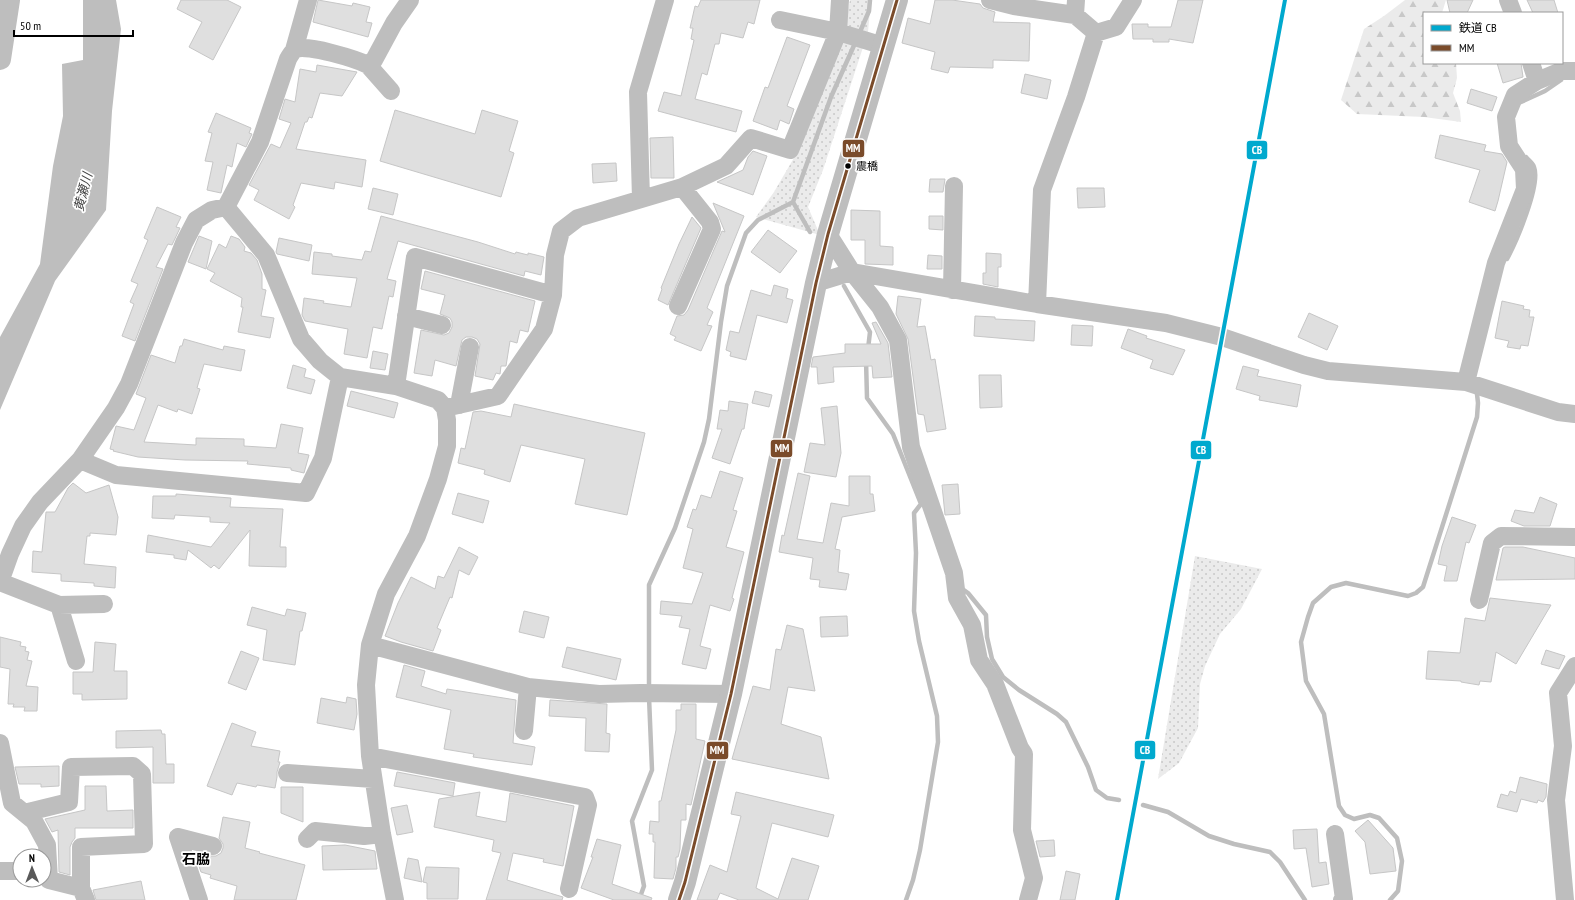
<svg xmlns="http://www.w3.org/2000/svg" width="1575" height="900" font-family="'PT Sans Narrow','Noto Sans JP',sans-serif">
<defs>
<pattern id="grass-dots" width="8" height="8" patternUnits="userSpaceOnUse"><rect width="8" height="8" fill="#ebebeb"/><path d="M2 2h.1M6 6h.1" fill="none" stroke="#c8c8c8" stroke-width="1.8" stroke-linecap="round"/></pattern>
<pattern id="forest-firs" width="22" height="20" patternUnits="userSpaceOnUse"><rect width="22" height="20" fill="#ebebeb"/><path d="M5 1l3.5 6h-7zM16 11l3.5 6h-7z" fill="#c8c8c8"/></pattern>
</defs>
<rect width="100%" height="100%" fill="#fff"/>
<path fill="url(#grass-dots)" d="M850,0H871L868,32L823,170L808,207L820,235L756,217L774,192L798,151L843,32Z
M1195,556L1262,569L1241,609L1220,634L1205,666L1200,684L1198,728L1179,763L1158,779Z"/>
<path fill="url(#forest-firs)" d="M1405,0H1446L1442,13H1424V63H1456L1457,78L1453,93L1460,111L1461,122L1424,117L1357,114L1341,100L1364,29L1384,16Z"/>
<path fill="#bebebe" d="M83,0H116L121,29L112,111L106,210L55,281L0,410V337L40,264L53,166L63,116L62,64L83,60Z"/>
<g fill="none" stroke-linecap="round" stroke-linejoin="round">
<path stroke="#bebebe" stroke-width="4.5" d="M859,34L869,11L870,0
M1521,102L1545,91L1561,80
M793,202L810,232
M1507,259C1516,242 1541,185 1534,167C1533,163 1528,160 1526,157
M844,286L870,332L868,349
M866,360L867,398L893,434L921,504L914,513L916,553L914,611L919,641L937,716L938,742L920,850L913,880L906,900
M961,588L968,593L986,615L987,637L992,659L1003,677L1019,690L1057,714L1066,722L1088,767L1096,790L1107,798L1119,800
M649,690V585L675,528L704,442L709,419L721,322L727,286L746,233L758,220L793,202L831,97L856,41
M1143,805L1168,812L1209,836L1234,844L1270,852L1280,862L1305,900
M639,900L644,886L632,821L652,770L649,697
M1390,900L1398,891L1402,861L1397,838L1379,818L1370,815L1354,819L1345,815L1339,806L1324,714L1306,681L1301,642L1308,617L1313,603L1331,587L1346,583L1408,596L1416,593L1423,587L1477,417L1478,403L1477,394"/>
</g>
<path fill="#dfdfdf" stroke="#c6c6c6" d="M181,0H227L241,7L213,60L189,47L202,22L177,9Z
M318,0L352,6L353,3L370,7L366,22L372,23L368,37L313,22Z
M701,0H760L754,24L748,22L743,38L721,33L719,44H715L707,75L702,73L695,99L742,111L736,132L658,111L664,92L681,96L694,40L691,39L693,28H690L695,6L698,7Z
M935,0H952L980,4L983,8L995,12L993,22L1030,23L1029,61L993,60V68L950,67L948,73L931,69L935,52L902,43L908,18L930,24Z
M1178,0H1203L1193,43L1169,39V42H1153V39H1133L1132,24H1148V27H1171Z
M1447,0H1473L1467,13H1450Z
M1527,0H1554L1558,13H1533Z
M787,37L810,45L787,106L794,109L789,124L780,120L777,130L753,121L765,87L768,88Z
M1497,63H1521L1523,77L1503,83Z
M317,65L357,72L342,96L320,93L312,118L309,117L307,122H305L296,149L366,160L362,187L335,182L334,189L301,183L293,205L295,207L289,219L254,200L259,190L249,185L271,144L280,148L291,123L279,119L285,99L295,102L300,69L316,72Z
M1025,74L1051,80L1047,99L1021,93Z
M1471,89L1497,97L1492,111L1467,103Z
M395,110L475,134L482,110L518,121L509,151L514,153L501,197L380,161Z
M216,113L251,128L249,133L252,134L246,147L237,143L232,167L227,165L221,193L207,190L213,162L205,161L212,133L208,132Z
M1440,135L1486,145L1484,151L1502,154L1507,162L1498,201L1495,211L1469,202L1480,170L1435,158Z
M673,137L674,178H651L650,138Z
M753,151L767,156L753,195L717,182L743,170L748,157Z
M616,163L617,181L593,183L592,164Z
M930,179H945L943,192H929Z
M373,188L398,194L393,215L368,209Z
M1077,188H1104L1105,207L1078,208Z
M713,203L744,216L707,308L713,312L707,325L712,326L701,351L674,340L676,337L670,334L677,316L684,315L688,310L722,231L725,232Z
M157,207L181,217L176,227L180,228L172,245L168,244L156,267L163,269L135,341L122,336L134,304L130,302L138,284L131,281L148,240L144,238Z
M851,210L880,211V246L893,247V265L865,264V240H851Z
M381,216L478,242L515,254L516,252L528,255V253L544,257L541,275L525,271L524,276L398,241L387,279L396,281L393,297L389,296L382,329L373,327L367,358L344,354L348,329L305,321L302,315L304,298L324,301L323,303L351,307L357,278L312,274L314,252L332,254V256L362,260L365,251L371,252Z
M929,216H943V230L929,229Z
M692,217L701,228L668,305L658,300L662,289L661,288L679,244Z
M768,230L797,251L780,273L751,252Z
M199,236L212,241L206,269L188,262Z
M231,236L239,239L245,247L244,251L251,253L257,260L262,274V289L266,290L261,316L274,318L270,338L238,332L243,307H241L242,298L210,281L215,273L207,269L219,244L226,248Z
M279,238L312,245L309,261L277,254L276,252Z
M986,253L1001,254V267H998V287L983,284V273H986Z
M928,255L942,256V269H927Z
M425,271L535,301L528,332L520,330L517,343L510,341L506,366H501L500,374L496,373L493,380L475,376L480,344L477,339L472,337H466L462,340L456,366L435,360L432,376L414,373L421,330L444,335L449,333L452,327V322L450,318L440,314L445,295L421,289Z
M774,285L788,289L786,298L793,300L787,323L757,315L746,360L730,356L731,352L726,350L730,331L739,333L751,290L771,296Z
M898,296L921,299L917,327L925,326L931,360L935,359L946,429L927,432L924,415L918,414L908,339L896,314Z
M1502,301L1524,306L1523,309L1530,310L1529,317H1534L1528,346L1521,345L1520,349L1507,347L1509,341L1495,338Z
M1309,313L1338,326L1327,350L1298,337Z
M975,316L995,317V319L1035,321L1034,341L974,336Z
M876,322L888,343L892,377L873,378L872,366L833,367L834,382L818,384L817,367H811L813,357L845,353V344H881L872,323Z
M1072,325L1093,326L1092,346L1071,345Z
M1128,329L1147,336L1146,338L1185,350L1173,375L1150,368L1153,360L1121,348Z
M184,339L223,350L224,346L245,350L241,371L204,364L197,388L200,389L192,414L178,409L177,412L158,405L144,442L196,445V438L244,439V446L276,448L281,424L303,428L298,453L309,455L304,473L291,470V468L247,464L248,461L185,460L138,457L113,451L114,450L110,449L116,426L134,430L146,398L136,394L151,355L175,363L180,346H182Z
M373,351L388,354L385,370L370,368Z
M293,365L306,369L304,377L315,380L311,394L287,388Z
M1243,366L1259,370L1257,376L1301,385L1297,407L1259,400L1260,396L1236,389Z
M979,375H1001L1002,407L980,408Z
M351,391L398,403L394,418L347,406Z
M755,391L772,395L769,407L752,403Z
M729,401L748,404L744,429H742L730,464L712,458L722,429H717L720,410L728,411Z
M514,404L645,433L627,515L575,504L585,459L521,445L510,482L484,474L485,470L458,463L461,448L465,449L473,412L481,411L511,417Z
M837,406L841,453L836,477L804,472L810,443L825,445L821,408Z
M720,471L743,478L733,510L737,511L726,547L744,552L732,598L734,599L730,611L710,605L700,646L711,649L706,669L682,664L690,629L679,627L682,616L660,614L661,601L692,604L703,573L683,568L693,529L687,527L693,509L696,510L701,495L711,498Z
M798,473L810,476L797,539L823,543L831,503L849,506V476H870V494H873L875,511L842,517L835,549L840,550L838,572L849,574L846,590L819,587L820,580L810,579L813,558L779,552L782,535L784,536Z
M73,483L86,493L109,485L118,517L116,535L90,533V536H87L84,564L116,567L115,588L94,586V583L61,581V574L32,572L33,551L42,552L46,512H55L68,488Z
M958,484L960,514L945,515L942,485Z
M458,493L489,501L483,523L452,514Z
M176,494L231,498L230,507L283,509L280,547H286V567L249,566L250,530L219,569L214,565L211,568L188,550L186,560L174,558V555L146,552L148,535L211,547L230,523L210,522V517L175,515L174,519L152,518L153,496H176Z
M1540,497L1557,504L1550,526H1524L1511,521L1515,510L1534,513Z
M1452,517L1476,525L1469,543L1466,542L1457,581H1444L1447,566L1438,564L1442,546Z
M459,547L478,557L469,575L459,570L452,598L450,597L437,628L441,630L433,651L401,642L385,636L398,603L411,577L435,589L438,576L444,578Z
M1505,547H1523L1575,558V579L1496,580L1503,548Z
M1490,598L1551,605L1516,664L1496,652L1491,682L1480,681L1479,685L1461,682V681L1426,679L1428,651L1460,653L1465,618L1485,621Z
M252,607L285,616L287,609L306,613L302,631H300L295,665L263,660L267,630L247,625Z
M524,611L549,617L544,638L519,632Z
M847,616L848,636L821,637L820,617Z
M787,625L803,629L815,691L788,687L781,724L821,737L829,779L732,759L753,686L770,690L776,649L781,650Z
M0,637L21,642L20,646L26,647L25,651L29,652L27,660L32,661L26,686L38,687L37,711H24L25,707H13L14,704H8L10,669L0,667Z
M95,642L116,644L114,671H127V699L82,700V694H73V672H93Z
M567,647L621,659L616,680L562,667Z
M1546,650L1565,656L1559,669L1541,664Z
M241,651L259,658L246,690L228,683Z
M404,665L425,671L421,686L446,694L447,689L516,700L513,743L535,747L532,765L473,757L474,754L444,749L451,710L396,697Z
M347,697L356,699L357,714L354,730L317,723L321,698L346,703Z
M550,700L607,704L606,733L610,734L609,752L585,751L586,718L549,716Z
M681,704H696V739L705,741L691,805L686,804V820H681L680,849L678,857H676V868L673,879L654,878L655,842H653V834H649L650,821L659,822V801H661L676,730V710H681Z
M232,723L256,732L251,746L280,751L278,762H280L277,772V777L275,788L257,785L256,787L237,783L232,795L207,786Z
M161,730L162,734H165L166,764H174V783H153V747L116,748V731Z
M59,766V786L41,787V784H19L15,767Z
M397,772L455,783L453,796L394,786Z
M1520,777L1547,784L1546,797L1543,802L1538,800L1537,803L1521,799L1517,812L1497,807L1501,794L1508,796L1510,791L1516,793Z
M85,786H106L107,811L133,810V828H75V838L72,842L70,847V875L59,872L58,830L52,832L45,819L85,810Z
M281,787H303V822L281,813Z
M480,792L476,816L506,822L510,793L574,806L563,866L543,862L544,859L513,853L507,880L563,897L562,900H486L501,853L492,851L494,840L434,827L439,799Z
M736,792L834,815L828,837L772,823L756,888L778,899L792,858L819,866L808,900H739L720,893L717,900H697L710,865L727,872L741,816L731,814Z
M407,805L413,832L397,835L391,808Z
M223,817L250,822L245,848L260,852L259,853L305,865L296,900H234L237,886L210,878L211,875L201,872L195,855L196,852L211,856H216L221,853L223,848V844L219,838Z
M1368,820L1393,848L1396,871L1370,874L1365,842L1355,831Z
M1317,829L1319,863L1326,862L1329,884L1312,887L1306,848L1294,849L1293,830Z
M597,839L621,845L612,884L652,898L651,900H614L581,888L593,857H591Z
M1054,840L1055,856L1040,857L1036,841Z
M345,845L375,851L377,869L323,870L322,846Z
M408,858L418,860L422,882L404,878Z
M426,867L459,868L458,899H427V883L423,882Z
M1066,871L1080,874L1075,900H1060Z
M141,881L145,900H96L93,890Z"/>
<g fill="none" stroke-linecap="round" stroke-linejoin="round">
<path stroke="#bebebe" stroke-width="18" d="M990,0L1014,6L1075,15L1076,0
M1508,0L1513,13
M780,20L838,32L884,46
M1096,33L1116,27L1133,0
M294,50L308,0
M1531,63L1537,81
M368,65L391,91
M641,199L638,92L665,0
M226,207L266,255L301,339L320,361L340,377L396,386L438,400L445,408L447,420V446L438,479L417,536L386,594L370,645L366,685L370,756L382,834L395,900
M828,234L852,272L1037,304L1166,323L1222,337L1304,365L1328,371L1466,382L1558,412L1575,414
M816,283L852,272L880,307L898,340L911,447L954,573L957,598L972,625L979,660L995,684L1020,748L1024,754L1022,830L1034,878L1028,900
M952,290L954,186
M1037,304L1042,190L1076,97L1096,33L1075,15
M678,306L712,229L710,222L682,187
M406,316L442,325
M1466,382L1496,263L1525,189L1524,169L1509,146L1506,117L1515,95L1537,81L1561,71H1575
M396,386L415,257L553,295
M459,405L470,347
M445,408L498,396L544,329L553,295L555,255L561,231L578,218L682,187L726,166L751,138L790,150L838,32L840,0
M80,460L116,475L306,493L323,458L340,377
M1479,600L1492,543L1501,536L1575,537
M104,604L59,605L0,582L10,554L23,526L40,502L80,460L116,408L129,384L184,243L196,220L212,210L226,207L260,142L288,59C290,56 292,51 296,49C307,44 356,59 368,65L374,60L394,23L410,0
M59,605L76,661
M370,645L528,687L599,694L641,693L731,694
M524,731L528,687
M0,743L12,803L34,821L47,845L49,880L81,888L86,900
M370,756L585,797L588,805L569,889
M287,773L373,779
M24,813L69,802L71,767L133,766L142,774L144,844L81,847V888
M1335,834L1344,899L1342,900
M178,837L199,900
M178,837L213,846
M307,839L315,831L364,836L382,834
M0,871H20
M1565,900L1556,800L1563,746L1558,693L1575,666"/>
<path stroke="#bebebe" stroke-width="22" d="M679,900L685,882L731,694L816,283L828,234L897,0"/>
<path stroke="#bebebe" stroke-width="22" d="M0,59L9,0"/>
<g stroke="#fff" stroke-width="6">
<path id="bus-1" d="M679,900L685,882L731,694L816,283L828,234L897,0"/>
</g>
<use href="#bus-1" stroke="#7a4b2a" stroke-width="3"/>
<g stroke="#fff" stroke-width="7">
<path id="rail-1" d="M1117,900L1285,0"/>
</g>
<use href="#rail-1" stroke="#00a9ce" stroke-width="4"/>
</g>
<circle fill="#000" stroke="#fff" stroke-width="1.5" cx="848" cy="166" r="3.5"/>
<g text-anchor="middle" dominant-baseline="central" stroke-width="3.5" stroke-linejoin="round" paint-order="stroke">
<g font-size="11" fill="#000" stroke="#fff" text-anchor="start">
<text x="856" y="166">震橋</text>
</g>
<g font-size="13" font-style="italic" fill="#434343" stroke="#fff">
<text transform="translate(83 192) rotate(-76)">黄瀬川</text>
</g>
<g font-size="14" font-weight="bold" fill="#000" stroke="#fff">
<text x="196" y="859">石脇</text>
</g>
</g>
<g stroke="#fff" stroke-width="1.5">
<rect x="842" y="139" width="23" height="19" rx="4" fill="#7a4b2a"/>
<rect x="1246" y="140" width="22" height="20" rx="4" fill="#00a9ce"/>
<rect x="770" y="439" width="23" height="19" rx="4" fill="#7a4b2a"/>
<rect x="1190" y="440" width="22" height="20" rx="4" fill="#00a9ce"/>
<rect x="1134" y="740" width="22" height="20" rx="4" fill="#00a9ce"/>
<rect x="706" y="741" width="23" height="19" rx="4" fill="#7a4b2a"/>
</g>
<g font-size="11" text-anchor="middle" font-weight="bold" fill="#fff">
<text x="853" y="152">MM</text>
<text x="1257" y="154">CB</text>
<text x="782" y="452">MM</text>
<text x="1201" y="454">CB</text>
<text x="1145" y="754">CB</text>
<text x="717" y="754">MM</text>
</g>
<rect x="1423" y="12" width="140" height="52" fill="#ffffff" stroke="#999999"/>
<rect x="1431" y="25" width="20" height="6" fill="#00a9ce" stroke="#999999"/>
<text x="1459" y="32" font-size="12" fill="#000000">鉄道 CB</text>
<rect x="1431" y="45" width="20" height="6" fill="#7a4b2a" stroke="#999999"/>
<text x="1459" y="52" font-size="12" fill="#000000">MM</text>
<g transform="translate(32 868) rotate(359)"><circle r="19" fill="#ffffff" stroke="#999999"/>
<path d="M0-3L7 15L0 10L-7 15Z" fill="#595959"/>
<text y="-6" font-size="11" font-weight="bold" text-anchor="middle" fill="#000000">N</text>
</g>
<path d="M14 30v6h119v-6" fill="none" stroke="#000000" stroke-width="2"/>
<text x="20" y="30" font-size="12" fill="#000000" stroke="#ffffff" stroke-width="3" paint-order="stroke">50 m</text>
</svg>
